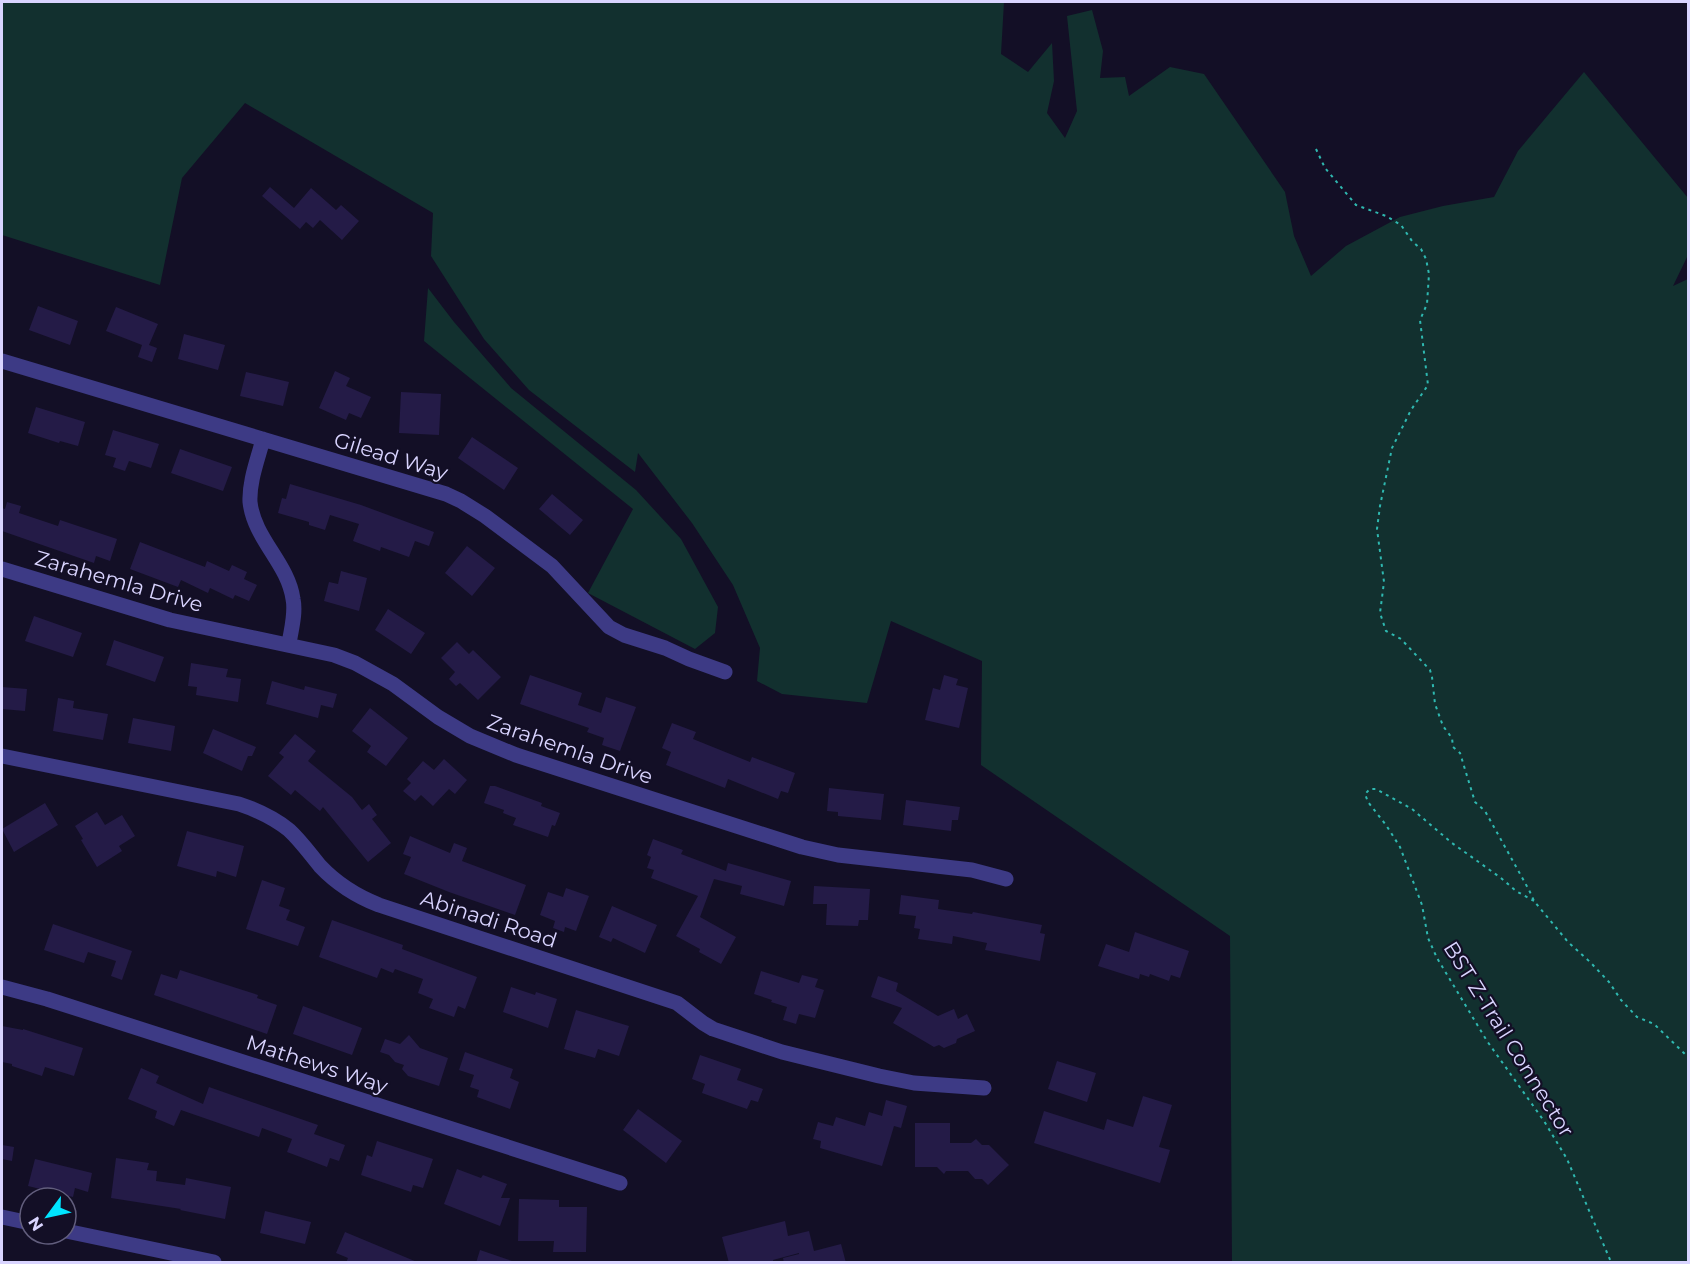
<svg xmlns="http://www.w3.org/2000/svg" width="1690" height="1264" font-family="Montserrat,sans-serif">
<rect width="100%" height="100%" fill="#130f26"/>
<path fill="#12302f" d="M2,2H1004L1001,54L1028,72L1052,43L1054,81L1047,113L1065,138L1077,111L1067,16L1092,10L1103,51L1100,78L1125,77L1129,96L1170,67L1204,74L1285,192L1294,236L1311,276L1346,246L1400,217L1443,206L1494,197L1518,151L1584,72L1688,198V255L1673,286L1688,279V1262H1232L1230,936L981,765L982,661L891,621L867,703L782,694L757,681L760,648L733,585L692,523L638,453L635,472L529,390L484,339L431,256L433,213L245,103L182,178L160,285L2,235Z
M428,288L454,322L511,388L636,490L681,539L718,607L715,633L695,649L588,593L633,509L424,341Z"/>
<path fill="#241b47" d="M270,187L294,208L311,188L336,210L341,205L359,221L342,240L320,220L313,228L306,222L300,229L262,196Z
M38,306L78,321L70,345L29,330Z
M116,307L158,324L149,345L157,348L152,362L138,357L142,345L106,331Z
M184,334L225,345L218,370L178,359Z
M335,371L350,378L346,386L371,397L361,418L349,413L346,420L319,408Z
M246,372L289,382L283,406L240,396Z
M401,392L441,394L439,435L399,433Z
M36,407L85,422L78,446L60,441L59,443L28,433Z
M113,430L159,444L151,468L129,461L125,471L113,467L116,458L105,455Z
M472,437L518,468L504,490L458,458Z
M180,449L232,467L223,491L171,473Z
M290,484L361,505L434,532L429,546L415,541L409,557L381,547L380,551L353,541L359,524L330,515L325,530L309,525V522L278,513L282,498L286,499Z
M552,494L583,520L570,535L539,509Z
M7,502L21,506L19,513L58,526L60,520L117,539L110,561L96,556L94,563L2,531V508L5,509Z
M140,542L205,567L207,561L229,571L232,565L247,572L244,579L257,585L249,601L235,595L233,599L210,588L208,593L181,580L178,587L130,569Z
M467,546L495,568L472,596L445,573Z
M341,571L367,578L359,611L324,601L329,582L338,584Z
M388,609L425,633L411,654L375,630Z
M34,616L82,633L73,657L25,641Z
M114,640L164,657L155,682L106,665Z
M457,642L469,654L473,650L501,677L478,700L460,683L456,686L449,679L455,672L441,658Z
M191,663L228,669L226,677L241,679L238,702L196,695L197,687L188,686Z
M530,675L582,693L578,705L601,713L606,697L636,707L620,751L602,745L604,738L587,732L589,728L520,704Z
M944,675L958,679L956,685L968,688L959,728L925,720L933,688L940,690Z
M272,681L304,690L305,686L337,694L333,708L321,705L318,718L266,704Z
M2,687L27,689L25,711L2,709Z
M58,698L74,701L73,708L108,714L103,740L53,731Z
M370,708L408,738L386,766L367,752L371,746L352,731Z
M133,718L175,726L171,751L128,743Z
M672,723L696,732L693,739L750,762L752,757L795,773L788,793L781,791L778,799L728,779L725,788L666,765L671,752L662,748Z
M213,729L256,747L252,756H248L242,771L203,753Z
M295,734L316,751L308,761L352,797L362,810L369,804L377,815L372,819L391,843L368,862L323,807L320,811L295,790L291,795L268,776L284,757L279,753Z
M444,759L467,780L455,794L449,789L433,806L421,795L415,801L403,791L411,783L407,779L423,761L434,770Z
M490,786H495L542,803L541,806L560,813L555,826L552,825L548,837L513,825L516,818L503,813L504,810L484,803Z
M829,788L884,794L881,820L838,816V812L827,811Z
M906,800L960,807L958,820H952L951,831L903,825Z
M45,803L58,825L14,852L2,829Z
M97,812L105,825L122,815L135,836L119,846L122,851L97,867L81,840L83,839L75,826Z
M187,831L244,846L236,877L217,871L216,877L177,866Z
M410,836L450,853L454,843L467,848L462,861L526,885L515,915L449,892L404,874L411,857L403,854Z
M653,839L683,850L681,854L726,871L728,863L791,881L784,906L740,894L742,886L714,879L700,917L736,937L721,964L699,952L700,949L676,936L698,896L651,878L654,870L647,868L651,857L647,855Z
M262,880L285,888L279,906L290,910L286,920L305,927L298,946L246,929Z
M814,886L870,889L868,920H859L858,926L826,925L827,904H813Z
M566,888L589,896L576,931L565,927L564,932L553,928L555,921L540,915L548,892L563,897Z
M901,895L939,900L938,909L972,914L973,912L1042,925L1040,933L1045,934L1040,961L985,950L987,943L953,936L952,944L918,939L920,929L914,928L916,916L899,914Z
M612,906L657,925L645,953L613,938L611,942L599,937Z
M332,920L403,945L402,949L477,977L465,1009L458,1006L454,1017L429,1008L433,999L418,993L423,979L395,969L393,973L381,968L377,978L319,957Z
M53,924L132,951L122,980L111,976L116,961L88,952L84,963L44,950Z
M1135,932L1189,951L1180,978L1171,975L1169,981L1150,974L1149,977L1140,974L1139,979L1098,966L1106,944L1129,952Z
M180,970L258,995L257,998L277,1005L267,1034L154,995L161,974L177,979Z
M761,971L799,983L802,975L818,979L815,987L824,990L815,1018L799,1014L796,1024L783,1020L787,1007L771,1002L772,1000L754,994Z
M878,976L898,983L896,991L938,1016L954,1009L958,1019L967,1014L975,1031L957,1039L956,1043L944,1048L939,1045L934,1047L893,1023L902,1008L871,997Z
M511,987L535,995L536,992L557,999L548,1028L503,1012Z
M303,1006L362,1028L352,1055L293,1034Z
M576,1010L629,1026L619,1056L598,1049L595,1058L564,1049Z
M2,1026L23,1030V1029L83,1048L74,1076L45,1067L42,1076L12,1066V1064L2,1062Z
M409,1035L420,1048L448,1058L439,1086L408,1076L402,1069L404,1065L395,1062L389,1055L380,1052L385,1039L400,1044Z
M465,1052L513,1069L510,1078L519,1082L510,1109L477,1097L479,1090L470,1087L474,1075L459,1070Z
M700,1055L741,1069L737,1080L763,1089L758,1102L751,1100L747,1109L702,1093L705,1084L692,1079Z
M1057,1061L1096,1073L1087,1102L1048,1089Z
M141,1068L159,1076L156,1083L203,1104L209,1087L318,1125L314,1134L345,1145L339,1161L330,1158L327,1167L287,1152L292,1139L262,1128L259,1137L181,1110L174,1126L155,1118L157,1111L128,1099Z
M1143,1096L1172,1105L1159,1147L1170,1150L1160,1183L1034,1143L1044,1111L1104,1130L1107,1119L1133,1127Z
M886,1100L907,1106L901,1128L894,1126L882,1166L820,1148L821,1141L813,1139L818,1122L833,1126L836,1117L865,1126L869,1112L882,1116Z
M638,1109L682,1141L666,1163L623,1130Z
M915,1123H950V1143H971L976,1139L982,1145H989L1009,1165L988,1185L982,1179H975L968,1171H946L944,1174L937,1167H915Z
M377,1141L433,1159L423,1188L413,1185L411,1192L361,1175L367,1155L372,1157Z
M2,1145L14,1147L12,1161L2,1159Z
M116,1158L149,1163L147,1170L157,1171L156,1181L185,1185L186,1178L231,1187L225,1219L180,1210L181,1209L111,1198Z
M35,1159L92,1173L88,1192L75,1188L73,1197L28,1186Z
M457,1169L481,1178L483,1175L507,1184L501,1198H510L500,1226L444,1204Z
M519,1199L559,1200V1207H587L586,1252H553L554,1241H518Z
M265,1211L311,1222L305,1244L260,1233Z
M785,1221L788,1236L809,1231L814,1251L841,1244L846,1263H784L783,1258L799,1254V1253L773,1260V1263H729L722,1237Z
M345,1232L417,1262V1263H346L348,1258L336,1253Z
M480,1250L512,1261V1263H476Z"/>
<g fill="none" stroke-linecap="round" stroke-linejoin="round">
<path stroke="#2fb8b0" stroke-width="2" stroke-dasharray="3 4.5" stroke-linecap="butt" d="M1316,149L1325,168L1356,205L1386,216L1401,225L1412,241L1421,249L1426,259L1429,274L1427,304L1420,320L1428,385L1411,410L1392,448L1380,506L1377,529L1384,582L1380,613L1386,631L1401,639L1430,670L1432,677L1435,704L1443,726L1452,738L1453,747L1460,753L1475,802L1485,811L1529,890L1534,901L1568,942L1590,962L1609,982L1621,1000L1637,1017L1654,1024L1688,1057
M1534,901L1516,891L1501,878L1452,843L1412,809L1376,789H1370L1365,794L1368,802L1386,825L1400,847L1422,905L1428,938L1437,958L1487,1041L1544,1121L1567,1159L1611,1262"/>
<path stroke="#3d3a85" stroke-width="15" d="M2,361L446,494L461,501L485,516L552,566L609,627L624,635L665,648L689,659L725,672
M263,439C258,459 249,481 250,502C254,539 288,563 293,599C296,613 291,630 289,644
M2,569L170,620L334,655L355,663L393,684L438,717L470,736L516,755L802,847L838,855L972,870L1006,879
M2,756L239,804C257,810 274,818 289,830C301,841 310,854 320,866C337,884 356,896 379,905L677,1003L703,1023L713,1029L782,1052L879,1076L914,1083L984,1088
M2,987L47,999L620,1183
M2,1217L30,1223
M66,1231L214,1262"/>
</g>
<g text-anchor="middle" dominant-baseline="central" stroke-width="4.5" stroke-linejoin="round" paint-order="stroke">
<g font-size="21" fill="#d9d4ff" stroke="#130f26">
<text transform="translate(391 456) rotate(17)">Gilead Way</text>
<text transform="translate(119 581) rotate(16)">Zarahemla Drive</text>
<text transform="translate(570 749) rotate(19)">Zarahemla Drive</text>
<text transform="translate(489 919) rotate(18)">Abinadi Road</text>
<text transform="translate(1509 1039) rotate(58)">BST Z-Trail Connector</text>
<text transform="translate(317 1064) rotate(18)">Mathews Way</text>
</g>
</g>
<rect width="1690" height="1264" fill="none" stroke="#d9d4ff" stroke-width="6"/>
<g transform="translate(48 1216) rotate(237)"><circle r="28" fill="#130f26" stroke="#625e7d" stroke-width="1.5"/>
<path d="M0-4.5L10 22L0 15L-10 22Z" fill="#00e5ff"/>
<text y="-9" font-size="16" font-weight="bold" text-anchor="middle" fill="#d9d4ff">N</text>
</g>
</svg>
